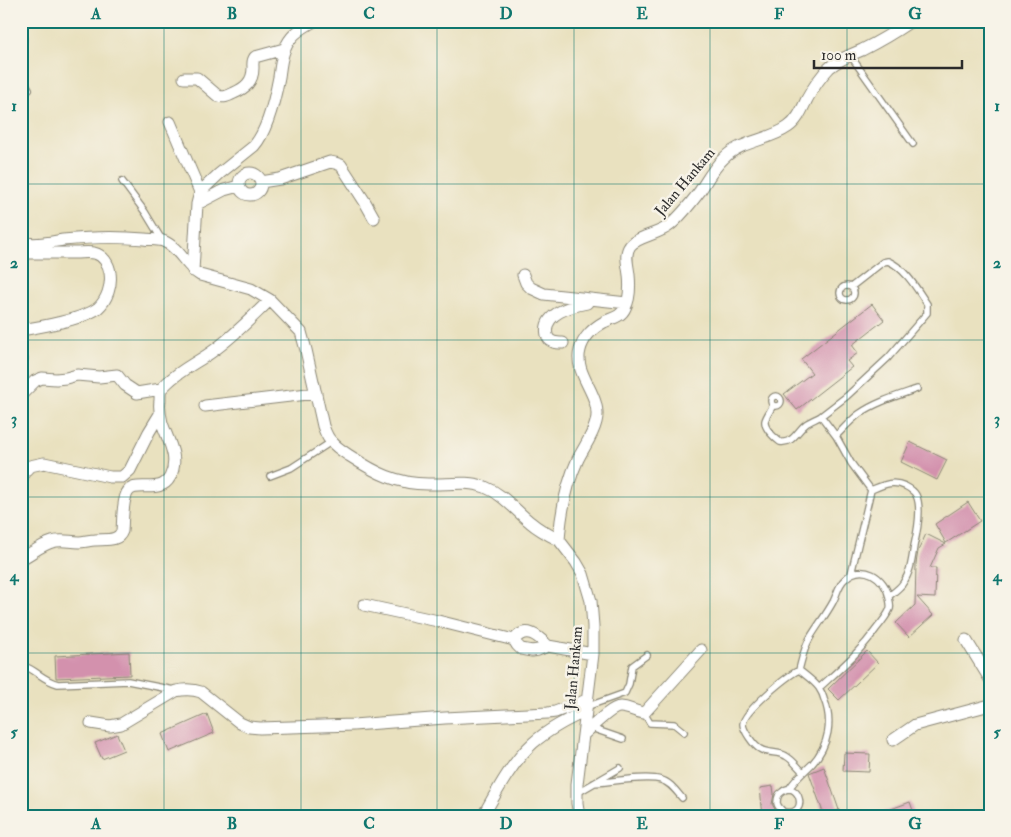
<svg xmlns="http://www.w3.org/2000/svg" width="1011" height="837" font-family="'IM FELL Double Pica',serif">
<rect width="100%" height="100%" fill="#f7f3e8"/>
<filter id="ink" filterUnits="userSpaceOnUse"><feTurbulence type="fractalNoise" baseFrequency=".02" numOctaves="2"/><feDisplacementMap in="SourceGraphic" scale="10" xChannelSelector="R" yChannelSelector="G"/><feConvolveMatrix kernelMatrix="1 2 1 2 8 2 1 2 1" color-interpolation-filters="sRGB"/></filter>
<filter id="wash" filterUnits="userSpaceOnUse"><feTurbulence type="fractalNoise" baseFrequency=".0096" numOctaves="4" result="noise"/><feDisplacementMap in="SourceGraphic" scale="20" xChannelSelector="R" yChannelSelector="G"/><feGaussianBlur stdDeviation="1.12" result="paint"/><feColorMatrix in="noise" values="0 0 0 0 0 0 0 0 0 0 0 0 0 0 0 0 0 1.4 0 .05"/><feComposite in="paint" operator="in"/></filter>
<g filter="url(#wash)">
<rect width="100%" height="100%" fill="#e9e1bf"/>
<g id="blocks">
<path fill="#d391ad" d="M872,304L884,320L852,345L858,353L847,361L852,367L797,410L784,394L812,373L801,359Z
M910,442L947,460L937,480L901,462Z
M968,502L980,521L946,543L935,524Z
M926,534L946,544L939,548L930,568H936L935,598L917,597L933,615L909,637L896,623L915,605L916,564L918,551Z
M867,651L878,663L839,700L828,689Z
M129,652L130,675L56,678L55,656Z
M207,714L214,733L169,752L162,734Z
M117,734L124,750L102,759L95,743Z
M844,753L870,754L869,772L843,771Z
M824,767L839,810L824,815L809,773Z
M773,786L774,794L772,804L776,811L777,816H763L760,788Z
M910,802L915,816H875V815Z"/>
</g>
</g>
<g filter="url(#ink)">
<use href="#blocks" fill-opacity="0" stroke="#8a8675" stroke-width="1"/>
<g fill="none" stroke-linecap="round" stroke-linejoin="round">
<g stroke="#8a8675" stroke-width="8">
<path id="lane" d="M21,46L23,45L24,21
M850,55L913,144
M21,75L29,89
M122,181L145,212L162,240
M840 293a7 7 0 1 1 14 0a7 7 0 1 1-14 0Z
M771 401a5 5 0 1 1 10 0a5 5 0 1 1-10 0Z
M773,405C771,410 766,416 765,421C764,429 775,438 780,442C793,444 797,431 806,424C810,421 816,419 821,416
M836,436C843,429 851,420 859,414C876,402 897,396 917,389
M270,476L291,468L331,442
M871,490C883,485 892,480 905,486C909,488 914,491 916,495C922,507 917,533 914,546C912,558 911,572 903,583C900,588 894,592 889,596
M851,574L871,490L851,463L836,436L821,416L847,396L888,358L927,313V304C917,289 905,268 888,261L883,262L851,287
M21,665C36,669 42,680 58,684L128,681L174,690
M799,670C802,659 804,648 810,638C817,626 826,615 833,602C837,595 838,585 845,579C862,562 886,577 889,598C890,602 891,605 890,609C887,616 882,622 877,628C860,652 841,668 819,688
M586,707L625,693L629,684L632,666L647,655
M644,713L650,723L674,724L684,732
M591,728L623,739
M594,783C610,782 647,775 661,780C670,782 676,791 682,798
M789,789C795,779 804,772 812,764C829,745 833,721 824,699C823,695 821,691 819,688C814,681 805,675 799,670C787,676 744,711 743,724C743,730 754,746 760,749C768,754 778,751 786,756C792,759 798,767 803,772
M577,793L620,768
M784,812C811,817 798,778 782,792C778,794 777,799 777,803C778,809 784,810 786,816"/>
</g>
<g stroke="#8a8675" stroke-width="13">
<path id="street" d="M184,78H197L218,96C224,98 228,96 234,93C245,88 253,82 253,68C253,63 252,61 255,57L284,49
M170,122L200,192
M239 184a11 11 0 1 1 22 0a11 11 0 1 1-22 0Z
M261,182L280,179L330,162L335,163L341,165L365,202L374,218
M197,204L224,190L239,186
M21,242C34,246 50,242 63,240C92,237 115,236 144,239C150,240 158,239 163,241C179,247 186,267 200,275L251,289L270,300L301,332L306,350L323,426C325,431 327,438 332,442C337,448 344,452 350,456C376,473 397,484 428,484C447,485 466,480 485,487C503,494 515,510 530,522C538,529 549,535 559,540
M21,253C39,253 57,253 75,253C81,253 88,252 94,253C103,255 109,264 110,273C112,285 107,300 98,308C84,319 40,327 21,330
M193,271L197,204L200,192L219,174L254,146C268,130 275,98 279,77C281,63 282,49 292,37C298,30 306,26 314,21
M523,275L526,283L531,288L544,294L627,303
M563,343C557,343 549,343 547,335C542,313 572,306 587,303
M21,361L22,359
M21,395L35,381L42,378L56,379L66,378L77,375L99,377L117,375L125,385L137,393L161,389
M205,406L316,393
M21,482L24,472L30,466L44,463L110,477H122L130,470L149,432L160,414
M21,559C31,554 41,545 52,542C61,539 70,542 79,542C84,542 90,540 95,540C105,539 118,542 122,531C123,520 122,503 127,493C134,479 160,496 170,477C180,458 168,441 162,423C160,415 159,407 160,400C160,397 160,391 161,389C163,387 165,385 167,383C180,370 198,362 213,351C234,336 252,317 270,300
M364,605L438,621L514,640L517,645L521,649L532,651L538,650L548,646L593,654
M514,640C526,625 538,636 548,646
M966,640L990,679
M91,723L110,726L121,724L176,691C185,689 193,689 201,692L240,723L249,727L260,728L353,725L445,718L548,713L555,712L587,700
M584,734C592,727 611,707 620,707C628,707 636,712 644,713L701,650
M893,740L915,725L990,705
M483,816C497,791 512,762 533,743C549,729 567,720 586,711
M579,816L577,803V784L593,654V626L591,601L583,574L576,562L559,540C561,512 566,485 578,459C584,447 593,435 596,422C603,396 573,375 580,350C583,338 593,328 604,322C612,318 621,317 625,308C630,299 630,285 629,275C628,265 624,254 630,246C636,237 660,234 670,225C681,216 691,203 700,191C707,180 714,167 724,158C742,140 768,141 788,127C798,120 802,109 807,99C813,88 820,77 829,68C838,60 850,55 862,50C878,42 895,32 911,21"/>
</g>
<use href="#lane" stroke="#fff" stroke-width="5.5"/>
<use href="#street" stroke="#fff" stroke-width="11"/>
</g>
</g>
<path fill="none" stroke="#0f766e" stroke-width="1" stroke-opacity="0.55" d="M164,21V816M301,21V816M437,21V816M574,21V816M710,21V816M847,21V816M21,184H990M21,340H990M21,497H990M21,653H990"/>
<g text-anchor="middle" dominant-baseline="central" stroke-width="5" stroke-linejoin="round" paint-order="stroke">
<g font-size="15" fill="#2b2b2b" stroke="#f7f3e8">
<text transform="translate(685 182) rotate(-50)">Jalan Hankam</text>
<text transform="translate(574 668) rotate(-85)">Jalan Hankam</text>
</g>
</g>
<rect width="1011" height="837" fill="none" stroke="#f7f3e8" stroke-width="55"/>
<path d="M814 60v8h148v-8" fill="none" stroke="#2b2b2b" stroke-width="2.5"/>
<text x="821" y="60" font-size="15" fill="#2b2b2b" stroke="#f7f3e8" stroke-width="4" paint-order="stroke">100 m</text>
<rect x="28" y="28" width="956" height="782" fill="none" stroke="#0f766e" stroke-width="2"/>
<g font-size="16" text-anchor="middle" font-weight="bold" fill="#0f766e">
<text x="96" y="19">A</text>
<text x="232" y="19">B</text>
<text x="369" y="19">C</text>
<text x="506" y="19">D</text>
<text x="642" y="19">E</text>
<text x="779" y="19">F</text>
<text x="915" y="19">G</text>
<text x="14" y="111">1</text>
<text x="997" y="111">1</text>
<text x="14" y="268">2</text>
<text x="997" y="268">2</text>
<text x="14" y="424">3</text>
<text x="997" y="424">3</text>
<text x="14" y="581">4</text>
<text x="997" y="581">4</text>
<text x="14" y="737">5</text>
<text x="997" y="737">5</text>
<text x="96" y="829">A</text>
<text x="232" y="829">B</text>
<text x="369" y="829">C</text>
<text x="506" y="829">D</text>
<text x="642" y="829">E</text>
<text x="779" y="829">F</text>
<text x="915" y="829">G</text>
</g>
</svg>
